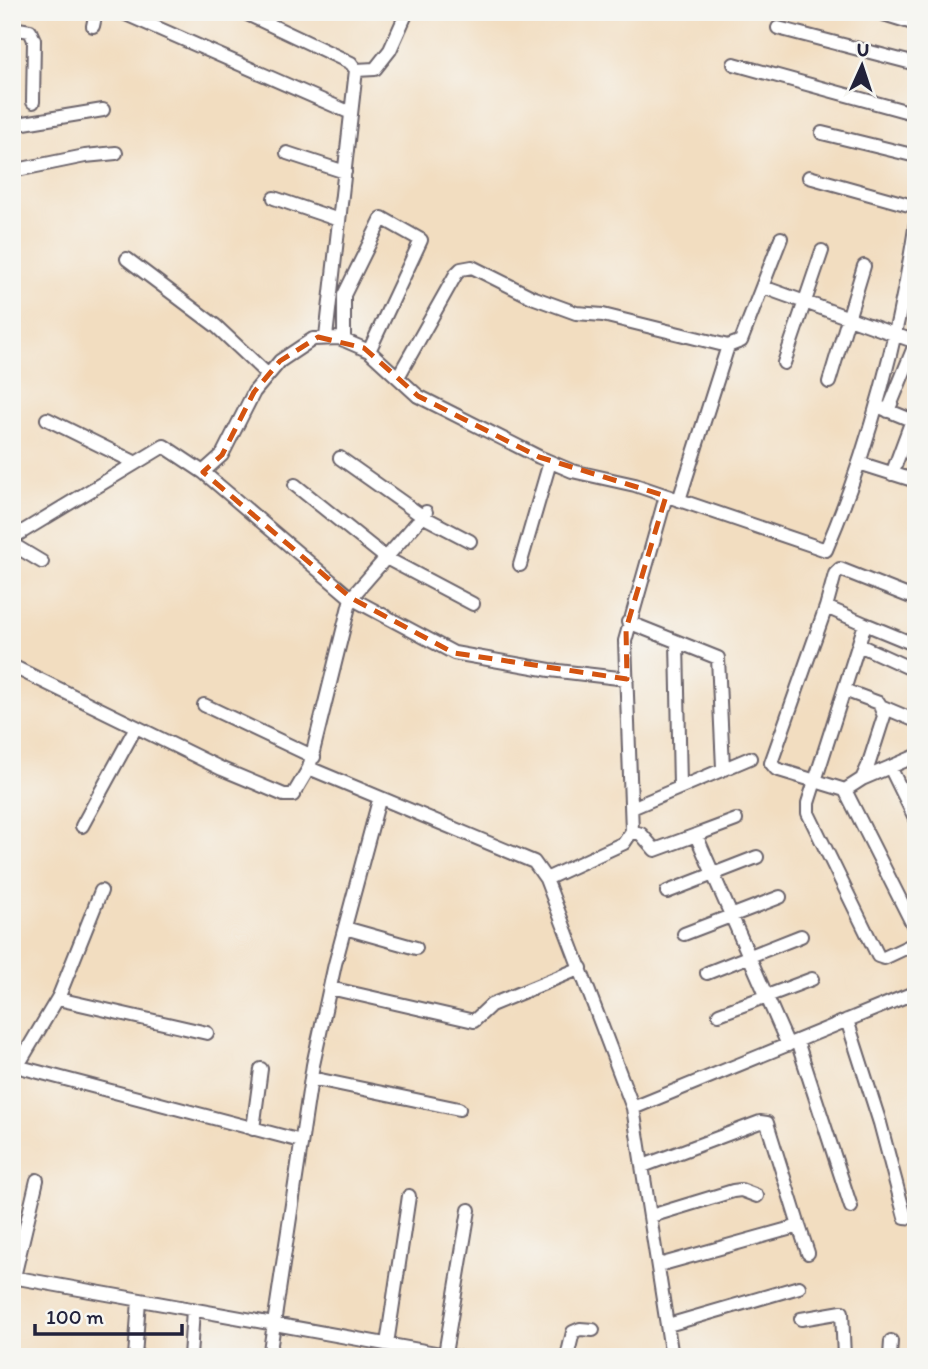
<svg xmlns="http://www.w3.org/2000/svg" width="928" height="1369" font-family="Itim,sans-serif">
<rect width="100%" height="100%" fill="#f6f6f2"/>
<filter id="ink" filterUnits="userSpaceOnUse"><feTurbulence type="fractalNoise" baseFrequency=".0143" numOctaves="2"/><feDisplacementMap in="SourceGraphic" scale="14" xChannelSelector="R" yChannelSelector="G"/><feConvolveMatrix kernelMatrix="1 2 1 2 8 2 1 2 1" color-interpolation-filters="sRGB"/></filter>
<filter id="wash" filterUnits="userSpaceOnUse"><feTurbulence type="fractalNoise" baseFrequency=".00686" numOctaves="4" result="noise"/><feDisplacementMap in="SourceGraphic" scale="28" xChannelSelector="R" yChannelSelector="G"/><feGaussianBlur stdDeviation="1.57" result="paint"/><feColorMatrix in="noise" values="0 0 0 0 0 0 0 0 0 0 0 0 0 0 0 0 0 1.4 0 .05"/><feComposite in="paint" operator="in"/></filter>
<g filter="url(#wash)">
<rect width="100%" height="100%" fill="#f2ddc0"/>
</g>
<g filter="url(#ink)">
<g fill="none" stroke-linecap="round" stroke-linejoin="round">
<g stroke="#6b636a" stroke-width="16">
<path id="minor" d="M121,12L351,113
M243,12L351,63L356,70L326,337
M877,12L916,24
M93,26L96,12
M12,28L30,31L34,40L33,102
M778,28L916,64
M734,64L916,114
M356,70L375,69L390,50L407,12
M12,125L103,110
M822,133L916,156
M287,153L345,172
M12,171L85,156L116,153
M809,177L916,207
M274,198L339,220
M127,259L216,326L268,375
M763,287L916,342
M344,340V295L382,218L421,240L369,351
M728,346L741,341L781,238
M784,363L822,251
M398,377L456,274L461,269L472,267L532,297L576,313L603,315L728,346L679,500
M829,382L864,266
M882,408L916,422
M888,411L916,342
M47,419L136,463
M340,458L422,516L470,541
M859,463L916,481
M203,472L222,455L254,392L280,361L313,339L339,338L369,351L418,396L539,457L572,471L635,485L826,550C869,450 900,330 916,222
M892,474L912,420
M295,485L386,558L473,604
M666,496L625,641L632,831L624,843L546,879L633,1108L672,1357
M426,512L351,598L309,768L534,862L546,879
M12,538L164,446L203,472L351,598L454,653L550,670L627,679
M12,544L42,562
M520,565L550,462
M916,599L840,569L835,574L826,607L865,624L844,690L879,703L884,716L868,766L862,779L845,790L916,931
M826,607L771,763L776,769L845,790
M628,622L718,658L723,768
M865,624L916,645
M677,642L680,786
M859,645L916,671
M12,666L222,769L284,795H293L309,768
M844,690L808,803V813L878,956L884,958L916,943
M204,705L314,757
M883,707L916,721
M890,767L916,820
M862,779L916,756
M632,808L750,758
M82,826L136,727
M632,831L641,834L655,850L696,835L788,1045
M696,835L736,820
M667,892L757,857
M345,928L416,948
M684,934L780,897
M707,973L801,936
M330,988L474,1021L491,1005L581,968
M58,999L207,1033
M719,1014L812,979
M847,1020L880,1123L905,1217L916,1218
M797,1041L851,1207
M12,1065L301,1141
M17,1067L59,996L101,891
M311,1078L459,1109
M633,1108L916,992
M253,1129L261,1069
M643,1166L760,1122L767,1123L799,1226L659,1265
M651,1216L733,1191L741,1190L757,1196
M799,1226L808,1253
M12,1277L458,1357
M14,1277L37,1180
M801,1319L842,1312L844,1357
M668,1325L799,1287
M387,1344L409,1196
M445,1354L469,1210
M135,1357L139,1300
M190,1357L193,1309
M269,1357L313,1065L335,964L379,800
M567,1357L573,1332L580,1329L593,1330
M890,1357L891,1341"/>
</g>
<use href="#minor" stroke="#fff" stroke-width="12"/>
</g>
</g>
<path fill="none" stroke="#d45411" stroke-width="5" stroke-dasharray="14 9" stroke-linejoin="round" d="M318,337L364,348L418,396L539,457L666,496L626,629L627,679L454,653L351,598L203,472L222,455L254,392L280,361Z"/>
<rect width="928" height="1369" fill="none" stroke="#f6f6f2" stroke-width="42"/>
<g transform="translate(862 66) rotate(3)" stroke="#f6f6f2" stroke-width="5" paint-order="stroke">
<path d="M0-5L12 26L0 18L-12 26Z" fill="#22223b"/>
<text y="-10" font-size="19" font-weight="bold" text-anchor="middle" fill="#22223b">U</text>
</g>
<path d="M35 1324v10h147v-10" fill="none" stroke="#22223b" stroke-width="3.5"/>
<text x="46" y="1324" font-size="21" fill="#22223b" stroke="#f6f6f2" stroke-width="5" paint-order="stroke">100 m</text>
</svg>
